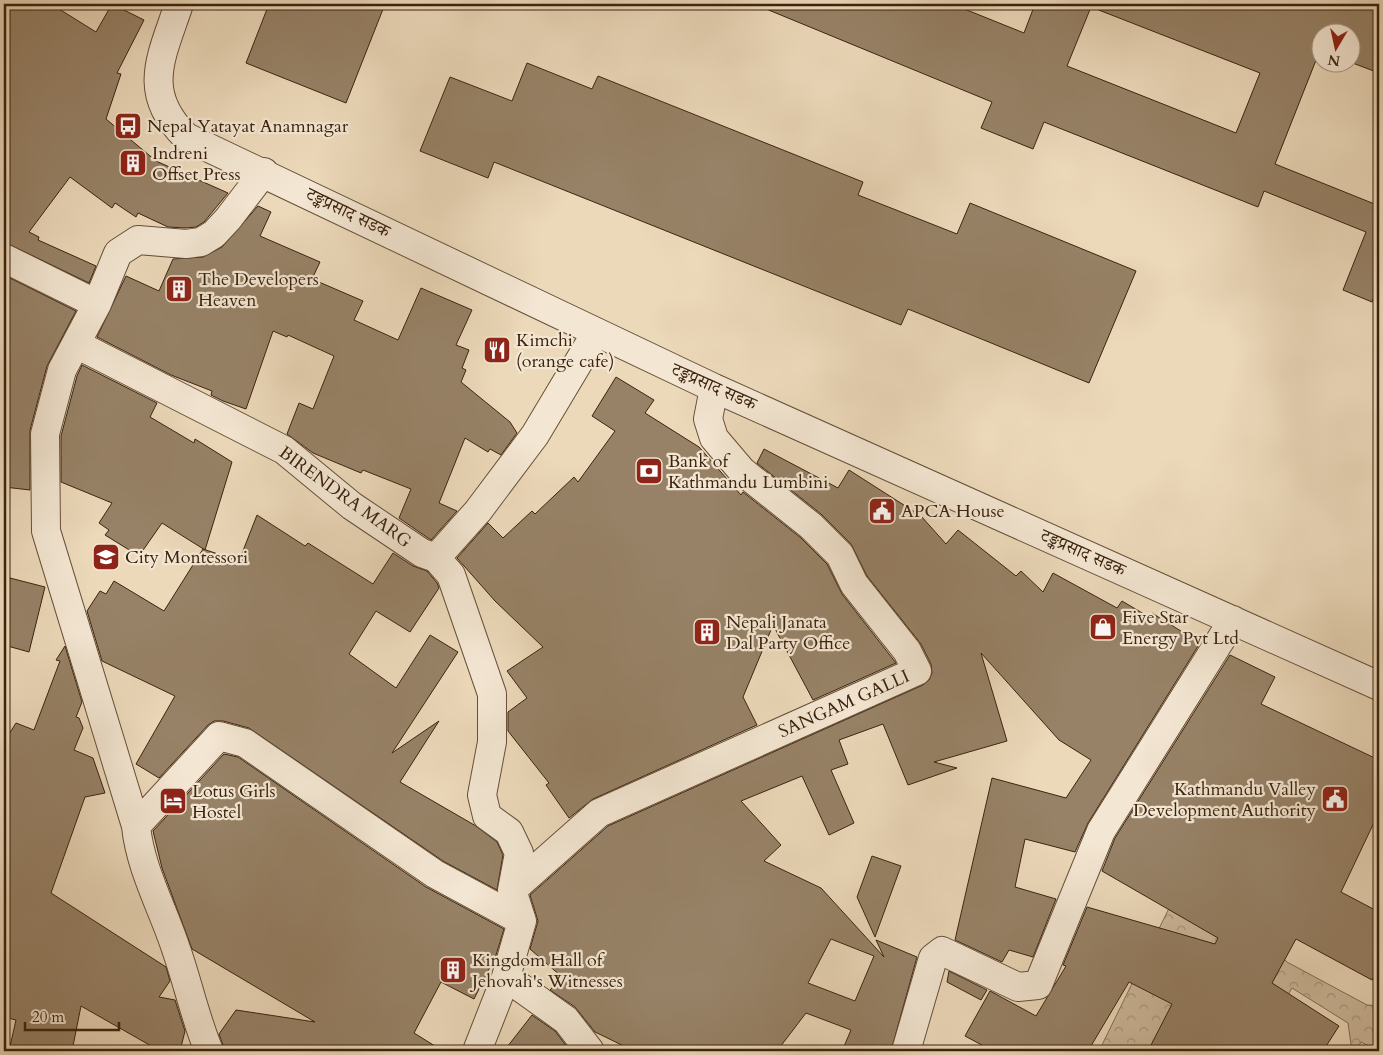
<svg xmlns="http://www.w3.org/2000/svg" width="1383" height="1055" font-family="Cardo,'Noto Serif Devanagari',serif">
<defs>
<pattern id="park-crowns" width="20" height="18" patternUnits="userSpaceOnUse" patternTransform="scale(1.25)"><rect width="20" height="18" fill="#ceba9d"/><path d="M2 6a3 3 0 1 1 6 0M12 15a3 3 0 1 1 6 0" fill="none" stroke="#a8977e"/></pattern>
</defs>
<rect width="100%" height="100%" fill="#ecd9ba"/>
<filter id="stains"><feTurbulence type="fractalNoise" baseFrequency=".004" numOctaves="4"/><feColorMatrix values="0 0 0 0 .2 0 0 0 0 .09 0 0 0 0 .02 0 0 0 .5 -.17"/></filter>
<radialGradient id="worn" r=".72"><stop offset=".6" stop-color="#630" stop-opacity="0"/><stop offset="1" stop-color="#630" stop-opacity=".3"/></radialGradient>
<path fill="url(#park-crowns)" stroke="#846e56" d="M1174,898L1277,952L1287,962L1367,1005L1379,1006V1051L1361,1042L1356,1051H1352L1348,1023L1292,988L1256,1051H1099Z"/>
<path fill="#978267" stroke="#3b230e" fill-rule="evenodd" d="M4,4H51L96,32L112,4L144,20L117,73L121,74L106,119L156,161L228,193L204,222L196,227L186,228L168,227L138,213L136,217L115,203L112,208L70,177L29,232L39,237L38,240L96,266L89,283L4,242Z
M269,4H385L346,103L246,63Z
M754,4H952L1024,33L1035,4H1362L1379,11V73L1350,62V32H1320V50L1275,164L1377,205L1379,202V284L1372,302L1343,290L1366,232L1264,191L1258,207L1044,122L1033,149L981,128L992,102ZM1091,7L1260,73L1236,133L1067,66Z
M527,63L592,89L598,76L863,182L858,195L957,234L970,203L1136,271L1089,383L908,309L901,325L494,162L488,178L420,151L450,77L512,101Z
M258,206L271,212L260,236L320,262L312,279L363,301L354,320L398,340L421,288L472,310L456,345L469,350L462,368L466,370L461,382L510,422L517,433L501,455L490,449L488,452L465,438L439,503L457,511L431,540L399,518L411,489L363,470L361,473L313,453L287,434L299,403L313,409L334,356L288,335L287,337L273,331L246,409L223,401L211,395L212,391L171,375L97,337L126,276L159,291L173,259L203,257L222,247Z
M4,275L76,311L47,366L30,430V490L4,487Z
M82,365L157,403L150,417L194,443L195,439L232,462L205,550L162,523L139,556L105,535L109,530L99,523L112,503L61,482V436L77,376Z
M616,377L654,400L645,413L699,447L741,495L743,492L801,538L827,564L842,594L896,663L813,700L773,625L743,697L757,725L593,799L569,818L546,785L549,783L508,731V712L527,698L507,671L543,647L495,601L457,558L488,523L503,538L532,511L535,514L574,477L578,482L615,431L592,416Z
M764,449L838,488L849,470L921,516L946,544L958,530L1016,576L1021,571L1043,592L1053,573L1117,608L1122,601L1149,617L1152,613L1200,643L1088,823L1075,852L1025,839L1015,887L1056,899L1033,957L1009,950L1002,962L955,940L992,778L1066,798L1091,760L1059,740L981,653L1007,741L934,762L957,768L908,785L883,724L839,740L848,764L831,770L854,823L829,835L802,776L741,801L781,845L764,861L821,888L884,957L876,940L917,957L891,1051H842L851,1030L806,1013L777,1051H634L595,1032L575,1007L550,990L562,977L530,949L538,921L530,895L608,826L923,685L929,680L932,673L931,664L921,644L867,576L851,544L821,514L757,463ZM831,939L874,956L855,1001L808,983Z
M257,515L305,546L308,543L373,584L393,553L413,566L427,571L437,583L439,588L410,632L376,611L349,654L396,688L430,635L458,652L392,753L439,721L400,782L476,826L497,842L503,855L497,890L443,861L249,728L223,721H214L208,725L159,778L136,764L175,696L102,661L87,611L100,591L106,594L114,581L164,611L203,549L239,561Z
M10,578L45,587L29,652L4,645V604Z
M65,646L82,702L76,717L79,718L83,728L74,750L93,758L105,793L85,797L51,893L166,967L170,981L159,997L175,1000L185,1031L180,1051H160L81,1006L72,1051H9L16,1020L4,1017V742L16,723L34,730L60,661L56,660Z
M1230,655L1275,677L1261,704L1379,760V812L1341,892L1379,912V966L1372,980L1296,939L1272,983L1339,1026L1323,1051H1148L1172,1004L1129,982L1088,1051H993L965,1036L990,991L1036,1016L1066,966L1063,965L1087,907L1215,944L1218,938L1102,871L1115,838Z
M224,754L238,757L426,887L504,929L496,955L474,999L441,982L414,1033L443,1051H228L224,1048L219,1034L236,1010L315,1022L192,949L162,868L153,831Z
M872,856L901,866L875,937L857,897Z
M949,971L987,990L981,1000L947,982Z
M532,1015L555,1031L570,1051H504Z"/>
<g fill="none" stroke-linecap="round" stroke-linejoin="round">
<g stroke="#675039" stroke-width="30">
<path id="minor" d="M179,4C162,56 140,92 186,137L714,388L1379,686
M4,258L97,304
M76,344L284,450L352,506L422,553L436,558L451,575L492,694V742L482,795L487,816L509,832L519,853L512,890L522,921L506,977L477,1051
M436,558L478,511L535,435L596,333
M136,826L219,736L245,743L435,874L522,921
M512,890L599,813L917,671L907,651L854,584L840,555L811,526L742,471L714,438L708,419L714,388
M506,977L566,1020L590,1051
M209,1051C195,1018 188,983 176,949C163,909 140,868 136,826L46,531L45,434L62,370L97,304L118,253L138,240L186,244L201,242L214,234L228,219L264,172
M906,1051L933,958L942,951L1018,987L1038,985L1101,831L1233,620"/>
</g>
<use href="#minor" stroke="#f3e6d2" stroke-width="28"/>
</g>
<defs>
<g id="bus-square" transform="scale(1.4375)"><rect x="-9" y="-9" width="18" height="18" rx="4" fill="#8f2418" stroke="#f3e6d2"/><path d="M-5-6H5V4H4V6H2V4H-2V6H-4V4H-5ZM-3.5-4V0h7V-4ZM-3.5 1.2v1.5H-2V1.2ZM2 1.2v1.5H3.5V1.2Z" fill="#fff"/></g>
<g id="building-square" transform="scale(1.4375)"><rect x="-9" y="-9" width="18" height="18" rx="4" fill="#8f2418" stroke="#f3e6d2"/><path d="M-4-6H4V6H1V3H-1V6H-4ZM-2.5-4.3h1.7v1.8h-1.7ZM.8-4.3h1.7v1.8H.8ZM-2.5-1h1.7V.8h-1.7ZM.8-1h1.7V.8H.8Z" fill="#fff"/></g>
<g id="restaurant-square" transform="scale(1.4375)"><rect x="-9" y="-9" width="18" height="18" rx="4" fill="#8f2418" stroke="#f3e6d2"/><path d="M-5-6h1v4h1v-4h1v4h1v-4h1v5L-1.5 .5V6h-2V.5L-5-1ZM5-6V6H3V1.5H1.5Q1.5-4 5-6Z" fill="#fff"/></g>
<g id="bank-square" transform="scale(1.4375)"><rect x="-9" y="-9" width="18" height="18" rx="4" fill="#8f2418" stroke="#f3e6d2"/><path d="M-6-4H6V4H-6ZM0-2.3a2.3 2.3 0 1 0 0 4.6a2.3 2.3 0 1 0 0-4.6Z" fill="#fff"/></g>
<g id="civic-square" transform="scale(1.4375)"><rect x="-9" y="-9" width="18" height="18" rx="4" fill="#8f2418" stroke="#f3e6d2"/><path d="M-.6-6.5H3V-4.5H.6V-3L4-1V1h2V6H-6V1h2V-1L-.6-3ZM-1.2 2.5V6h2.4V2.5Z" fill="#fff"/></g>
<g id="school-square" transform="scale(1.4375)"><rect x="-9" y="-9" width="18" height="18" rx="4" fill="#8f2418" stroke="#f3e6d2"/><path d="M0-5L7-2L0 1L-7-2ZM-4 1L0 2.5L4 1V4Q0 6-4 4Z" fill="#fff"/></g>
<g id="shop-square" transform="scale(1.4375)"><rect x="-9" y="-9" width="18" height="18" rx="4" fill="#8f2418" stroke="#f3e6d2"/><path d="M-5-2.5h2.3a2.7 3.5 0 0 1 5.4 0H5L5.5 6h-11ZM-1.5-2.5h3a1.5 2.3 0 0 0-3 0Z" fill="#fff"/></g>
<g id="hotel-square" transform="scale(1.4375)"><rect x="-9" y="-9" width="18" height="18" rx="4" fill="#8f2418" stroke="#f3e6d2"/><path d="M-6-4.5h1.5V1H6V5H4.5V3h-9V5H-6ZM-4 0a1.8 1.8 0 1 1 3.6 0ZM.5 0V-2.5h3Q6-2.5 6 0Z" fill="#fff"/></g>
</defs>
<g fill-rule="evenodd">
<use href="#bus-square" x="128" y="126"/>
<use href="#building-square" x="133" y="163"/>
<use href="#building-square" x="179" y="289"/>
<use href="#restaurant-square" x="497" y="350"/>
<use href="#bank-square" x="649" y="471"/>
<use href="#civic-square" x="882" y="511"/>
<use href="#school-square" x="106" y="557"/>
<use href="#shop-square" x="1103" y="627"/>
<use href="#building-square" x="707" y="632"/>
<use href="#civic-square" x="1335" y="799"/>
<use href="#hotel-square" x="173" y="801"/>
<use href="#building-square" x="453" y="970"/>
</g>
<g text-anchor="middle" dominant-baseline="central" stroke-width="4.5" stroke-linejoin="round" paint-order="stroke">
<g font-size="18" fill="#3b230e" stroke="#f3e6d2" text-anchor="start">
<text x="147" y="126">Nepal Yatayat Anamnagar</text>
<text x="152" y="153">Indreni<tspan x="152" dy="21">Offset Press</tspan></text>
<text x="198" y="279">The Developers<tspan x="198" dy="21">Heaven</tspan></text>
<text x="516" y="340">Kimchi<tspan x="516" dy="21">(orange cafe)</tspan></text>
<text x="668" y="461">Bank of<tspan x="668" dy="21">Kathmandu Lumbini</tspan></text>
<text x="901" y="511">APCA House</text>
<text x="125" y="557">City Montessori</text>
<text x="1122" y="617">Five Star<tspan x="1122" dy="21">Energy Pvt Ltd</tspan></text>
<text x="726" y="622">Nepali Janata<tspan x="726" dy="21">Dal Party Office</tspan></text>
<text x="1316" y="789" text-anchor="end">Kathmandu Valley<tspan x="1316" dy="21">Development Authority</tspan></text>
<text x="192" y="791">Lotus Girls<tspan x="192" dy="21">Hostel</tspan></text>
<text x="472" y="960">Kingdom Hall of<tspan x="472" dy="21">Jehovah's Witnesses</tspan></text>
</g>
<g font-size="18" fill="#3b230e" stroke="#f3e6d2">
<text transform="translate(348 213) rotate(26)">टङ्कप्रसाद सडक</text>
<text transform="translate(714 387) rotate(24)">टङ्कप्रसाद सडक</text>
<text transform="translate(345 497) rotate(36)">BIRENDRA MARG</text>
<text transform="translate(1083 553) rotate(24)">टङ्कप्रसाद सडक</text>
<text transform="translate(844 704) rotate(-24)">SANGAM GALLI</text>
</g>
</g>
<rect width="1383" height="1055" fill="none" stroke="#ecd9ba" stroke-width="20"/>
<rect x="5" y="5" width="1373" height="1045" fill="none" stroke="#3b230e" stroke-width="2.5"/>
<rect x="10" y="10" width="1363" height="1035" fill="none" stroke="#3b230e"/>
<g transform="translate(1336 48) rotate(189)"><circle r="24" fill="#f3e6d2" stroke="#a99884"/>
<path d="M0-4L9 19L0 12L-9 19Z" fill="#8f2418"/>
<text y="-8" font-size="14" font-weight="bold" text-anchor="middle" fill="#3b230e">N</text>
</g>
<path d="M25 1022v8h94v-8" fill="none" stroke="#3b230e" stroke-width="2.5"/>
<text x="32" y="1022" font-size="15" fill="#3b230e" stroke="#f3e6d2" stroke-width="4" paint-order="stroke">20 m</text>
<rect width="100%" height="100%" filter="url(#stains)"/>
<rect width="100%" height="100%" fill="url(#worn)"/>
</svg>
